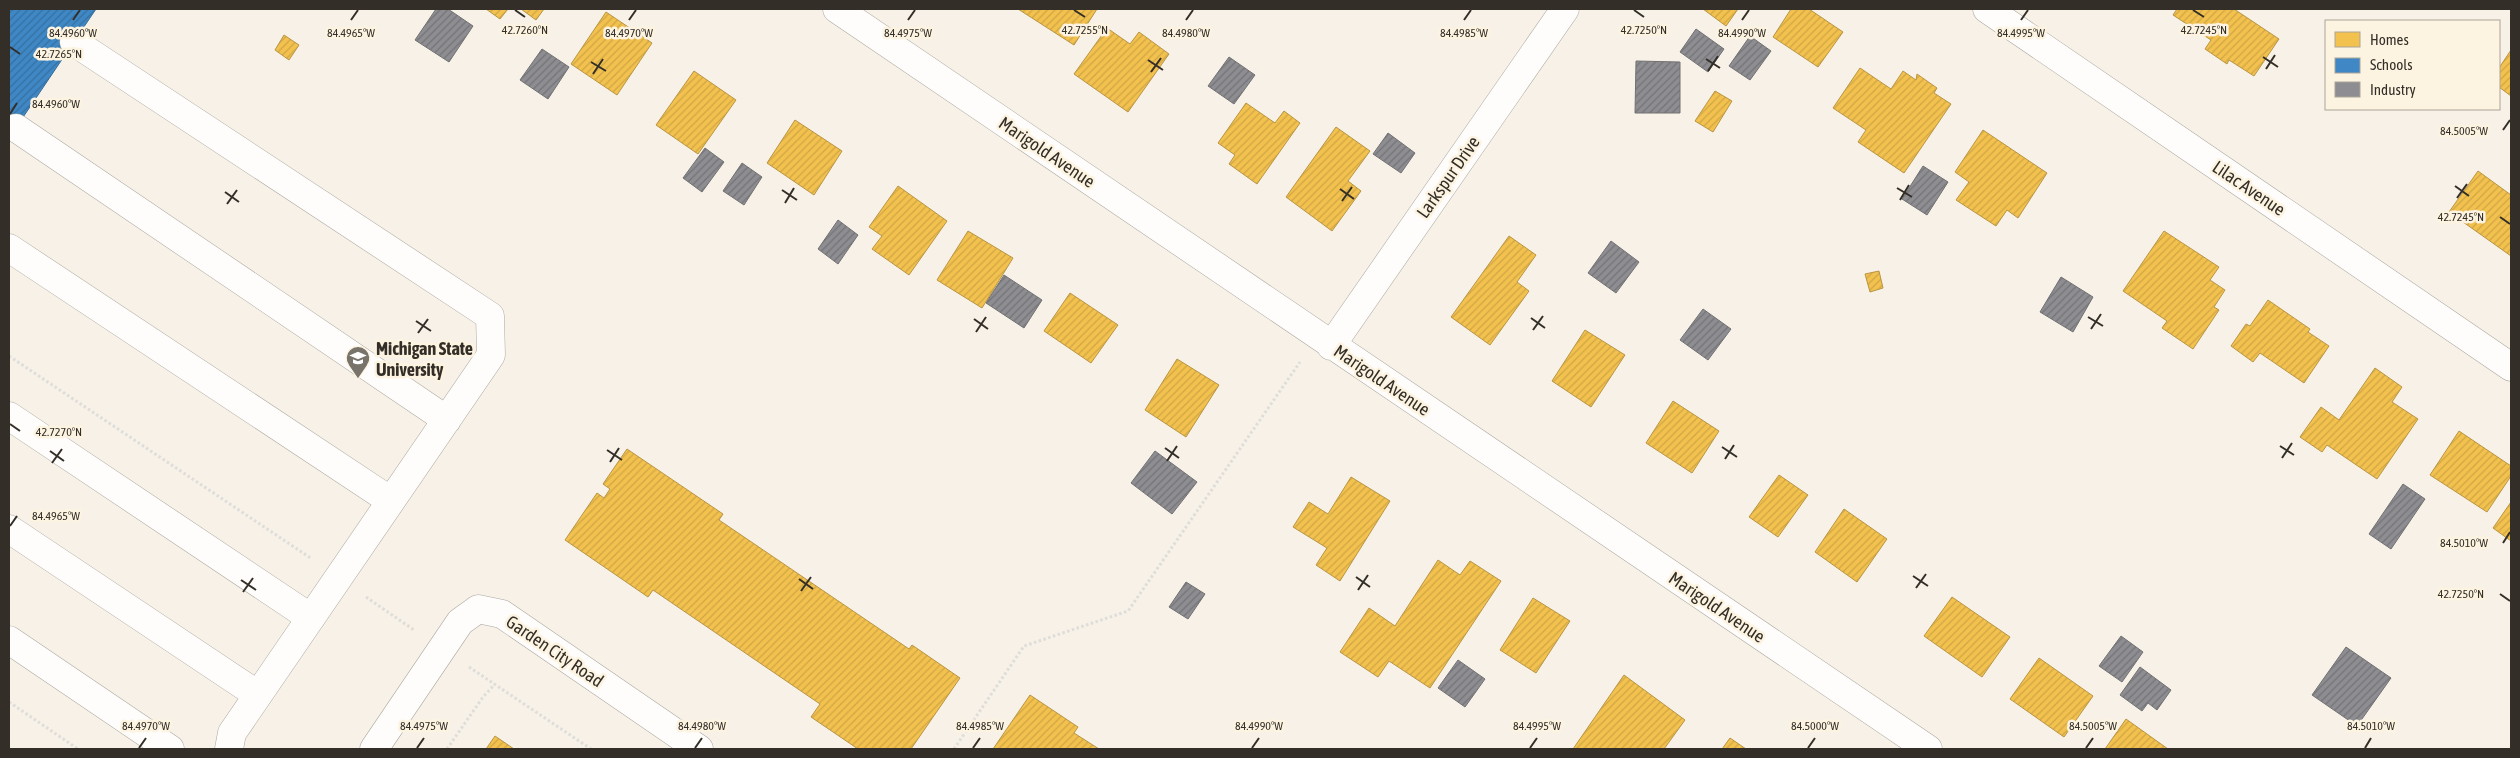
<svg xmlns="http://www.w3.org/2000/svg" width="2520" height="758" font-family="'Asap Condensed',sans-serif">
<defs>
<pattern id="homes-hatch" width="6" height="6" patternUnits="userSpaceOnUse" patternTransform="scale(1.25)"><rect width="6" height="6" fill="#f2c14e"/><path d="M-1 1l2-2M0 6l6-6M5 7l2-2" fill="none" stroke="#d0a644"/></pattern>
<pattern id="schools-hatch" width="6" height="6" patternUnits="userSpaceOnUse" patternTransform="scale(1.25)"><rect width="6" height="6" fill="#3f88c5"/><path d="M-1 1l2-2M0 6l6-6M5 7l2-2" fill="none" stroke="#3570a0"/></pattern>
<pattern id="industry-hatch" width="6" height="6" patternUnits="userSpaceOnUse" patternTransform="scale(1.25)"><rect width="6" height="6" fill="#8d8d92"/><path d="M-1 1l2-2M0 6l6-6M5 7l2-2" fill="none" stroke="#747477"/></pattern>
</defs>
<rect width="100%" height="100%" fill="#f7f1e7"/>
<path fill="url(#homes-hatch)" stroke="#b99543" d="M486,9H508L500,19Z
M521,9H544L536,20Z
M1018,9H1097L1074,45Z
M1703,9H1738L1726,26Z
M1791,9H1809L1843,32L1818,67L1773,37Z
M2177,9H2234L2279,39L2254,76L2229,60L2227,64L2205,49L2211,40L2173,15Z
M606,12L652,43L617,95L571,64Z
M1107,28L1130,44L1139,32L1169,54L1128,112L1074,74Z
M284,35L299,45L289,60L275,50Z
M2511,50V96L2499,87V68Z
M1860,68L1891,89L1903,71L1916,80L1917,74L1937,88L1934,93L1951,104L1904,173L1858,142L1866,130L1833,108Z
M694,71L736,100L698,154L656,125Z
M1715,91L1732,101L1713,132L1695,121Z
M1246,103L1275,123L1284,111L1300,123L1257,184L1229,164L1235,155L1218,143Z
M795,120L842,151L814,195L767,163Z
M1336,127L1370,151L1348,181L1361,191L1332,231L1286,197Z
M1983,130L2047,173L2018,218L2007,210L1996,226L1956,200L1969,182L1955,172Z
M2478,171L2511,195V256L2449,212Z
M898,186L947,221L909,275L872,249L882,236L869,227Z
M968,231L1013,258L982,308L937,280Z
M2164,231L2219,267L2210,280L2225,290L2214,307L2219,310L2193,349L2162,328L2167,321L2123,291Z
M1509,236L1536,255L1517,282L1529,291L1490,345L1451,317Z
M1879,271L1883,288L1870,292L1865,274Z
M1070,293L1118,325L1091,363L1044,331Z
M2268,300L2310,329L2308,332L2329,346L2304,383L2260,353L2253,362L2231,346L2246,324L2250,326Z
M1585,330L1625,355L1591,407L1552,381Z
M1177,359L1219,385L1186,437L1145,410Z
M2375,368L2402,387L2392,402L2418,419L2377,479L2327,445L2322,452L2300,437L2321,407L2339,420Z
M1673,401L1719,431L1692,473L1646,443Z
M2459,431L2511,466V476L2487,512L2430,475Z
M627,449L723,514L719,520L909,649L912,645L960,678L911,749H858L811,717L820,704L653,590L648,597L565,540L597,493L604,498L610,489L603,484Z
M1779,475L1808,495L1778,537L1749,517Z
M1351,477L1390,501L1340,581L1316,565L1327,548L1293,527L1309,502L1328,514Z
M2511,502V541L2493,528Z
M1844,509L1887,539L1857,582L1815,552Z
M1438,560L1460,575L1470,561L1501,581L1430,688L1389,661L1378,677L1340,652L1369,608L1395,626Z
M1952,597L2010,637L1982,677L1924,636Z
M1533,598L1570,621L1536,673L1500,650Z
M2039,658L2093,696L2064,737L2010,699Z
M1624,675L1685,720L1664,749H1573Z
M1030,695L1078,727L1074,733L1099,749H993Z
M2126,719L2168,749H2105Z
M495,736L514,749H486Z
M1730,738L1746,749H1722Z"/>
<path fill="url(#schools-hatch)" stroke="#3b6d96" d="M9,9H96L9,138Z"/>
<path fill="url(#industry-hatch)" stroke="#727172" d="M436,9H448L473,26L449,62L415,40Z
M1696,29L1724,49L1708,72L1680,52Z
M1750,36L1771,51L1750,80L1729,66Z
M542,49L569,67L548,99L520,80Z
M1229,57L1255,75L1234,104L1208,86Z
M1636,61L1680,62V113H1635Z
M1388,133L1415,153L1401,173L1373,154Z
M705,148L724,162L702,192L683,178Z
M742,163L762,177L744,205L723,191Z
M1923,166L1948,182L1927,215L1902,199Z
M838,220L858,235L838,264L818,249Z
M1611,241L1639,262L1616,293L1588,273Z
M1004,275L1042,300L1024,328L986,303Z
M2061,277L2093,297L2073,332L2040,312Z
M1703,309L1731,329L1708,360L1680,340Z
M1155,451L1197,482L1172,514L1131,483Z
M2403,484L2425,499L2391,549L2369,534Z
M1186,582L1205,594L1188,619L1169,607Z
M2121,636L2143,652L2122,682L2099,666Z
M2346,647L2391,678L2357,726L2312,695Z
M1458,660L1485,679L1465,707L1438,688Z
M2140,667L2171,690L2157,710L2148,703L2142,711L2120,695Z"/>
<g fill="none" stroke-linecap="round" stroke-linejoin="round">
<g stroke="#aca8a1" stroke-width="29">
<path id="minor" d="M837,9L1928,749
M1987,9L2511,367
M74,42L490,316L491,355L232,733L229,749
M16,128L447,420
M9,248L391,501
M1331,346L1565,9
M9,416L311,618
M9,529L258,695
M9,640L170,749
M374,749L460,622L478,609L502,614L699,749"/>
</g>
<path stroke="#deddda" stroke-width="3" stroke-dasharray="2.5 2.5" stroke-linecap="butt" d="M9,356L312,559
M366,597L414,630
M469,667L591,749
M9,702L78,749
M447,749L483,697L495,684
M954,749L1024,646L1128,611L1300,362"/>
<use href="#minor" stroke="#fefdfb" stroke-width="28"/>
</g>
<path fill="none" stroke="#332f28" stroke-width="2" d="M515,10L525,17M1074,10L1085,17M1634,10L1644,17M2193,10L2204,17M73,20L80,10M351,20L358,10M629,20L636,10M908,20L915,10M1186,20L1193,10M1464,20L1471,10M1742,20L1749,10M2021,20L2028,10M10,47L20,54M2263,57L2278,67M1706,59L1720,68M1148,60L1163,70M591,62L606,71M2266,69L2275,55M1708,71L1718,56M1151,72L1161,58M593,74L603,59M10,114L17,103M2503,130L2510,120M2455,186L2469,196M1897,188L1912,197M1340,189L1354,199M782,190L797,200M225,192L239,202M2457,198L2467,184M1900,200L1909,185M1342,201L1352,187M785,203L794,188M227,204L237,190M2500,217L2510,224M2088,317L2103,326M1531,318L1545,328M974,319L988,329M416,321L431,331M2091,329L2101,314M1533,330L1543,316M976,332L986,317M418,333L428,319M10,424L20,431M2280,446L2294,455M1722,447L1737,457M1165,448L1179,458M607,450L622,460M50,451L64,461M2282,458L2292,443M1725,459L1734,445M1167,461L1177,446M610,462L619,448M52,463L62,449M10,526L17,516M2503,543L2510,532M1913,576L1928,586M1356,577L1370,587M799,579L813,589M241,580L256,590M1916,588L1926,574M1358,590L1368,575M801,591L811,577M243,592L253,578M2500,594L2510,601M139,748L146,738M417,748L424,738M695,748L702,738M973,748L980,738M1252,748L1259,738M1530,748L1537,738M1808,748L1815,738M2086,748L2093,738M2365,748L2371,738"/>
<defs>
<g id="university-pin" transform="scale(1.25)"><path d="M0 17L-7.5 6A9.5 9.5 0 1 1 7.5 6Z" fill="#78736b" stroke="#fdf3e1"/><path d="M0-5L7-2L0 1L-7-2ZM-4 1L0 2.5L4 1V4Q0 6-4 4Z" fill="#fff"/></g>
</defs>
<g fill-rule="evenodd">
<use href="#university-pin" x="358" y="358"/>
</g>
<g text-anchor="middle" dominant-baseline="central" stroke-width="5" stroke-linejoin="round" paint-order="stroke">
<g font-size="18" fill="#332f28" stroke="#fdf3e1">
<text transform="translate(1047 152) rotate(34)">Marigold Avenue</text>
<text transform="translate(1448 177) rotate(-55)">Larkspur Drive</text>
<text transform="translate(2249 188) rotate(34)">Lilac Avenue</text>
<text transform="translate(1382 380) rotate(34)">Marigold Avenue</text>
<text transform="translate(1717 607) rotate(34)">Marigold Avenue</text>
<text transform="translate(555 651) rotate(34)">Garden City Road</text>
</g>
<g font-size="18" font-weight="bold" fill="#332f28" stroke="#fdf3e1" text-anchor="start">
<text x="376" y="348">Michigan State<tspan x="376" dy="21">University</tspan></text>
</g>
</g>
<g font-size="12" text-anchor="middle" fill="#332f28" stroke="#fdf3e1" stroke-width="5" stroke-linejoin="round" paint-order="stroke">
<text x="525" y="34">42.7260°N</text>
<text x="1085" y="34">42.7255°N</text>
<text x="1644" y="34">42.7250°N</text>
<text x="2204" y="34">42.7245°N</text>
<text x="73" y="37">84.4960°W</text>
<text x="351" y="37">84.4965°W</text>
<text x="629" y="37">84.4970°W</text>
<text x="908" y="37">84.4975°W</text>
<text x="1186" y="37">84.4980°W</text>
<text x="1464" y="37">84.4985°W</text>
<text x="1742" y="37">84.4990°W</text>
<text x="2021" y="37">84.4995°W</text>
<text x="59" y="58">42.7265°N</text>
<text x="56" y="108">84.4960°W</text>
<text x="2464" y="135">84.5005°W</text>
<text x="2461" y="221">42.7245°N</text>
<text x="59" y="436">42.7270°N</text>
<text x="56" y="520">84.4965°W</text>
<text x="2464" y="547">84.5010°W</text>
<text x="2461" y="598">42.7250°N</text>
<text x="146" y="730">84.4970°W</text>
<text x="424" y="730">84.4975°W</text>
<text x="702" y="730">84.4980°W</text>
<text x="980" y="730">84.4985°W</text>
<text x="1259" y="730">84.4990°W</text>
<text x="1537" y="730">84.4995°W</text>
<text x="1815" y="730">84.5000°W</text>
<text x="2093" y="730">84.5005°W</text>
<text x="2371" y="730">84.5010°W</text>
</g>
<rect width="2520" height="758" fill="none" stroke="#332f28" stroke-width="20"/>
<rect x="2325" y="20" width="175" height="90" fill="#fdf3e1" stroke="#aca597"/>
<rect x="2335" y="32" width="25" height="15" fill="#f2c14e" stroke="#aca597"/>
<text x="2370" y="45" font-size="15" fill="#332f28">Homes</text>
<rect x="2335" y="58" width="25" height="15" fill="#3f88c5" stroke="#aca597"/>
<text x="2370" y="70" font-size="15" fill="#332f28">Schools</text>
<rect x="2335" y="82" width="25" height="15" fill="#8d8d92" stroke="#aca597"/>
<text x="2370" y="95" font-size="15" fill="#332f28">Industry</text>
</svg>
